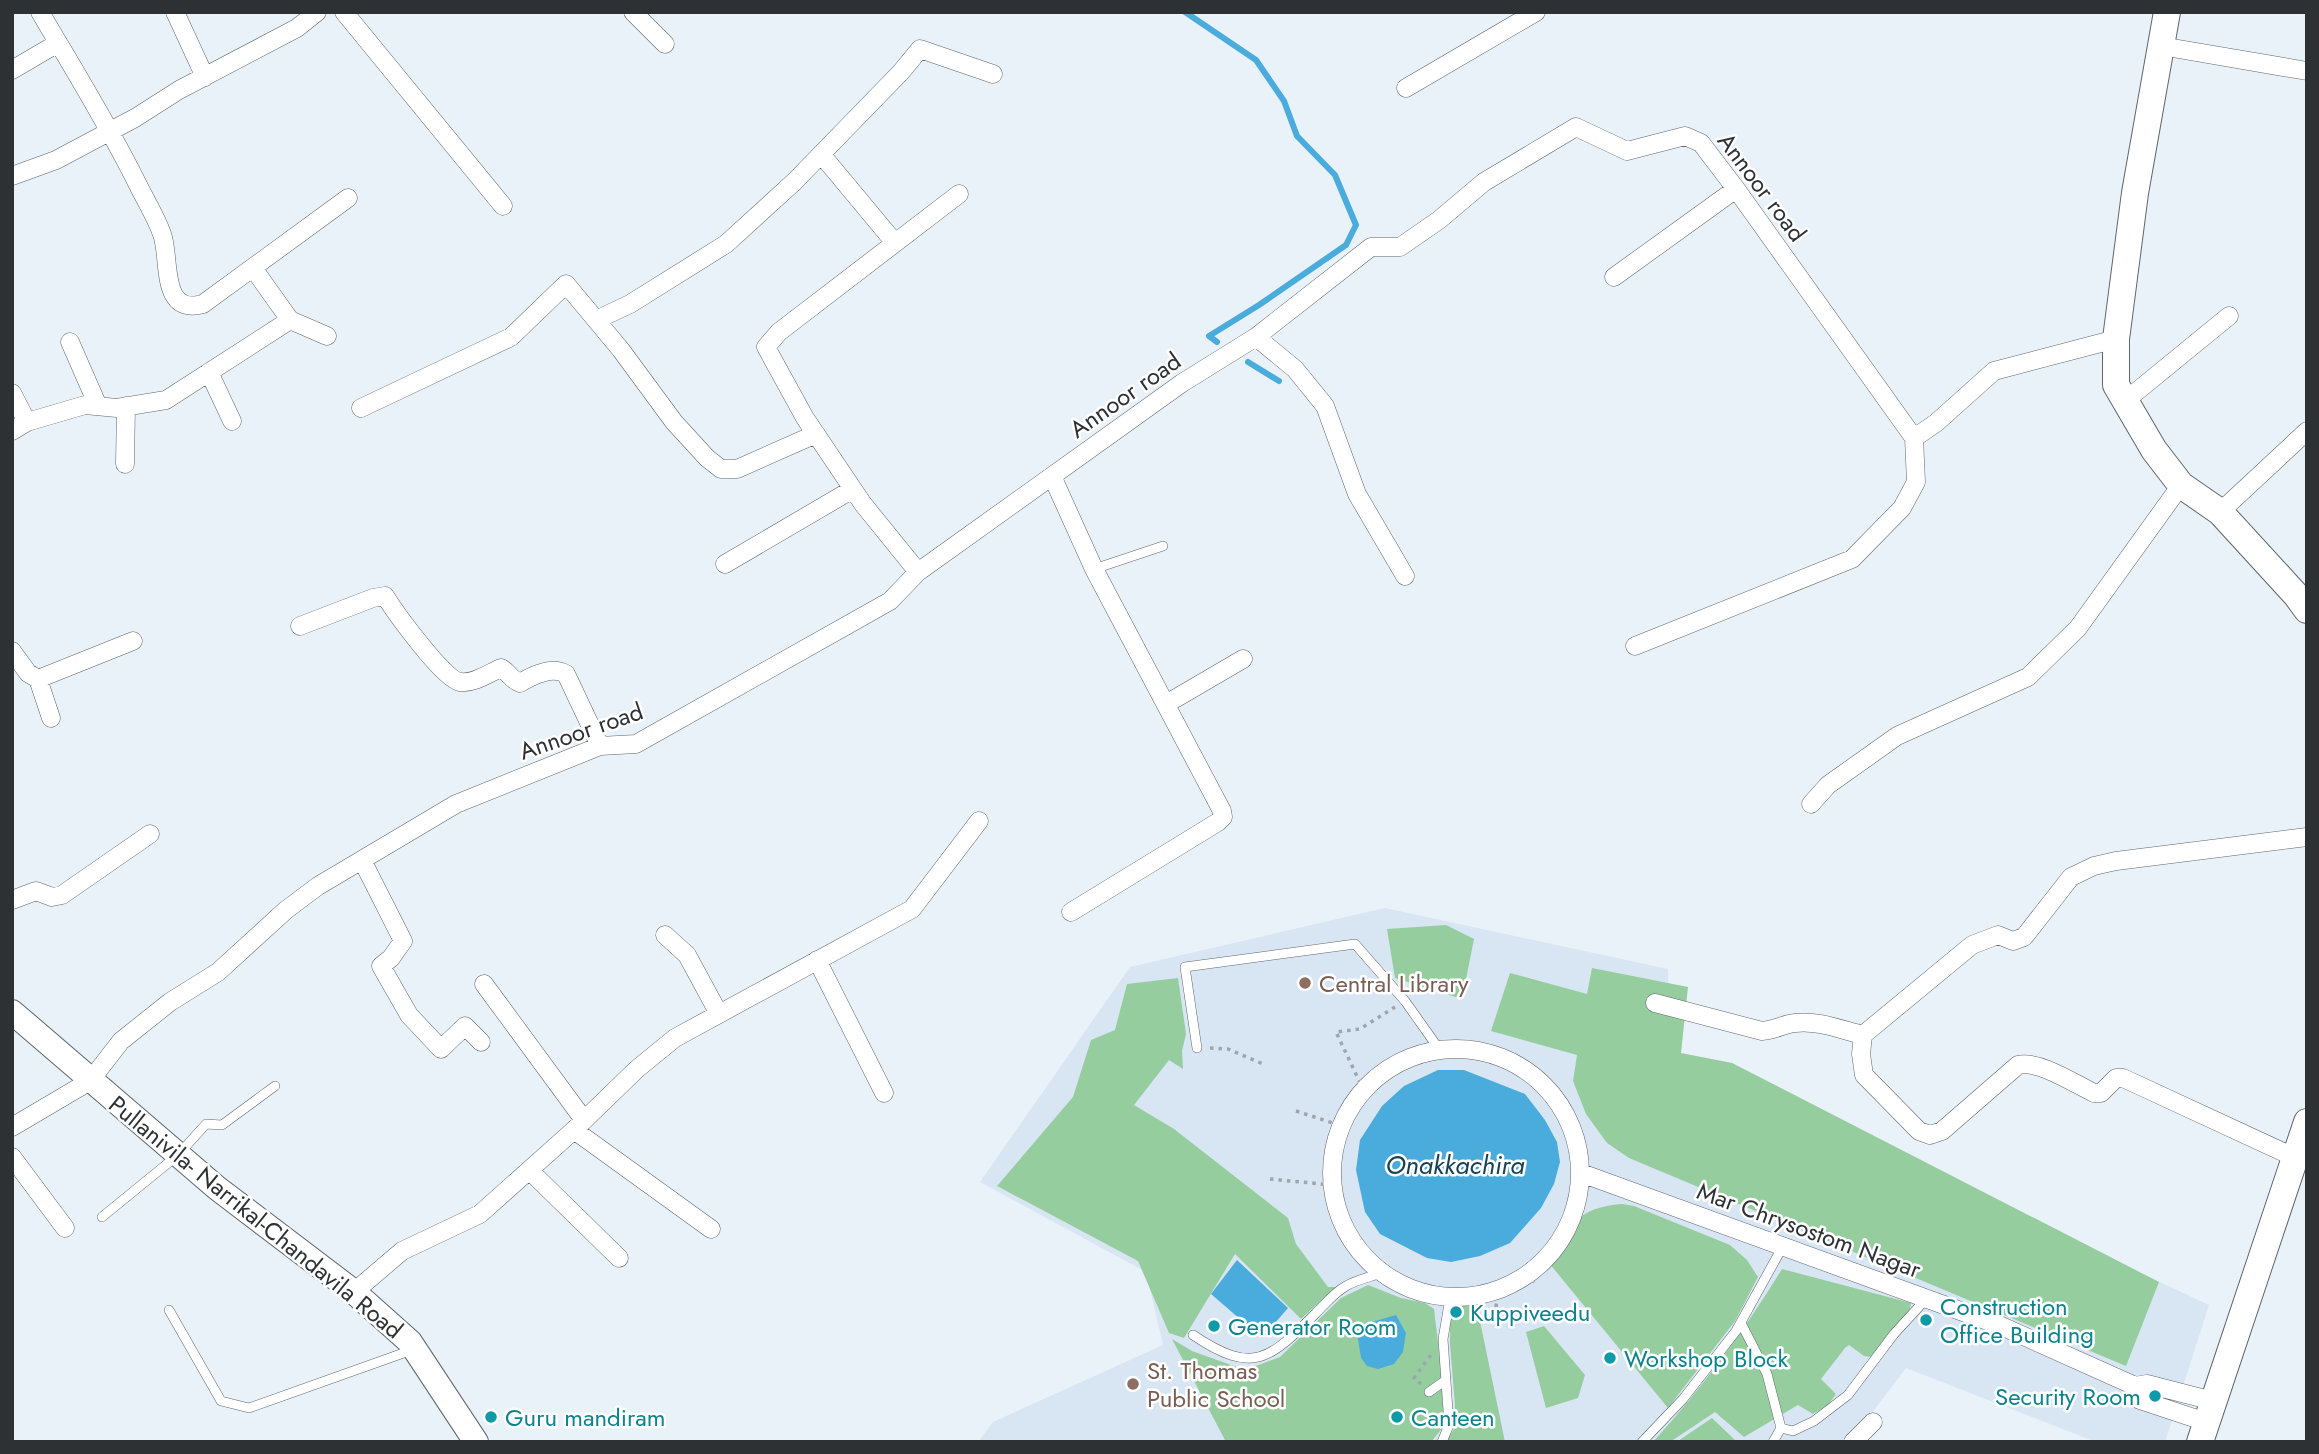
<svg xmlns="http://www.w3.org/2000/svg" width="2319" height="1454" font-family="Jost,sans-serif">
<rect width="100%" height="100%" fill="#e9f1f9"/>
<path fill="#d8e5f3" d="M1385,908L1668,969L1670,1053L2209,1305L2165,1442H2096L1906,1368L1864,1423L1843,1442H978L993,1422L1163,1345L1146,1272L980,1182L1130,967Z"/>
<path fill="#96cd9e" d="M1446,925L1474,939L1462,999L1395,978L1387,929Z
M1592,968L1688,987L1681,1053L1732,1063L2159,1282L2126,1366L1629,1158L1607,1143L1586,1114L1573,1081L1577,1055L1491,1031L1510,973L1587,994Z
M1178,978L1186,1034L1182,1051L1183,1069L1169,1060L1134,1105L1174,1129L1288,1218L1296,1244L1328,1287H1336L1301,1319L1235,1254L1184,1338L1169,1333L1138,1261L997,1186L1073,1097L1091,1040L1115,1030L1127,984Z
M1622,1204L1634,1206L1730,1245L1747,1260L1758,1277L1735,1321L1668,1408L1549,1263C1568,1226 1578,1207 1622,1204Z
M1782,1269L1911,1303L1909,1314L1872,1357L1864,1356L1849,1345L1845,1348L1821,1379L1836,1394L1828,1405L1813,1414L1798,1405L1744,1437L1715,1412L1670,1442H1653C1702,1388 1744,1331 1782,1269Z
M1368,1285L1401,1298L1425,1303L1434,1309L1442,1376L1444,1426L1431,1442H1226L1172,1339L1192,1351L1245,1370L1280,1357L1341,1298Z
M1475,1297L1505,1442H1446L1454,1429L1455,1405L1450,1344V1298Z
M1544,1326L1585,1375L1578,1398L1546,1408L1526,1332Z
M1712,1418L1737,1442H1677L1681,1439Z"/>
<path fill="#4aacdc" d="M1438,1070H1464L1525,1094L1545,1120L1557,1142L1560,1162L1554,1184L1541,1208L1510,1243L1480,1256L1451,1262L1427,1258L1380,1234L1365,1212L1356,1170L1360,1140L1382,1106L1404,1086Z
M1237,1260L1288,1308L1262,1338L1211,1294Z
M1396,1315L1406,1333L1403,1352L1394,1364L1378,1369L1367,1366L1361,1358L1357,1333L1365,1324Z"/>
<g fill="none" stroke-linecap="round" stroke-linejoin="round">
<path stroke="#4aacdc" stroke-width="6" d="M1185,12L1256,60L1284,101L1297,136L1335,175L1356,225L1346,245L1259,305L1209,336L1217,342
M1248,362L1279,381"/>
<g stroke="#5f666c" stroke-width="10">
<path id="lane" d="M1094,569L1163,546
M1197,1048L1185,967L1355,944L1405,1001L1439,1049
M102,1217L178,1155L206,1124L222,1125L275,1086
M169,1310L221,1401L249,1408L412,1350
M1741,1323L1767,1374L1781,1428
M1193,1335C1254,1376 1270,1359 1317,1312C1326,1303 1335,1292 1346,1286C1356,1280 1370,1277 1381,1273
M1429,1392L1446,1380
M1442,1442L1449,1425L1443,1339L1450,1298
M1642,1442L1683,1399L1736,1331L1783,1246
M1773,1442L1781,1428L1793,1431L1814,1421L1848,1395L1894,1334L1927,1298"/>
</g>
<g stroke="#5f666c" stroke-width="19">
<path id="street" d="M40,12C74,70 109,126 138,185C146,201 156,217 162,234C171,258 159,316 203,304L348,198
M175,12L205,77
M344,12L503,206
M633,12L665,44
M2161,46L2307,71
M12,70L58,43
M1406,88L1536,12
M821,154L895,243
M12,176L56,160L135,118L179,90L297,28L317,12
M1614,277L1736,189
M290,320L327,336
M596,320L630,304L726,244L794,182L901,72L920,49L993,74
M1256,337L1295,369L1325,406L1357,494L1405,576
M70,342L98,406
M209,372L232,421
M12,393L27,422
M2125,401L2229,316
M361,408L511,337L566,284L621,350L674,422L707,458L721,469H737L816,434
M12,431L27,422L85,405L117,408L166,400L290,320L253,268
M125,464L126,406
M1052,476L1094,569L1222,811L1223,817L1218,822L1071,912
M2220,512L2307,431
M725,564L853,489
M918,572L863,504L805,418L766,347L779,332L959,194
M300,626L373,598L385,596C395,612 444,680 460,682C474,684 489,673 501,668C509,672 511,680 520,683C533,675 553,666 566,674L600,746
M1635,646L1852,559L1902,508L1916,482L1914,438
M12,651L28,673L38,679L133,641
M38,679L51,718
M1166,704L1243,659
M1811,804L1828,785L1897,736L2028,677L2078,628L2181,485
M362,860L403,941L391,958L381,966L409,1015L441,1049L465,1026L481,1042
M12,900L36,891L52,897L62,895L150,834
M665,935L687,955L719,1014
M817,960L884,1093
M484,984L584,1120
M1655,1003L1762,1031C1776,1030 1783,1024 1795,1023C1817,1020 1842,1030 1863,1035
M1332 1173a124 124 0 1 1 248 0a124 124 0 1 1-248 0Z
M12,1127L90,1081L121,1041L170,1002L218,972L286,910L318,886L456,804L600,746L636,744L890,601L918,572L1182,383L1256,337L1371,247H1400L1439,220L1484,182L1576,127L1627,151L1685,136L1701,143L1736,189L1914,438L1936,423L1994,371L2116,339
M574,1130L711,1229
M12,1157L65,1228
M2296,1158L2123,1078H2116L2101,1093H2094C2075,1084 2039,1060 2018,1065L1942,1131L1930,1135L1919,1131L1864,1075L1861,1054L1863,1035L1972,945L1998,935L2013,941L2024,937L2071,877L2094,866L2116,861L2307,837
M529,1170L619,1258
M1581,1173L1999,1325L2135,1386L2147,1384L2213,1401
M354,1292L402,1251L480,1214L574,1130L637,1069L675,1038L912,909L979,821
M2135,1386L2140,1400L2206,1422
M1853,1442L1873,1422"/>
</g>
<g stroke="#5f666c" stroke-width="26">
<path id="secondary" d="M12,1012L217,1188L354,1292L410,1342L476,1442"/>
</g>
<g stroke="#5f666c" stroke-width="28">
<path id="primary" d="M2167,12L2135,193L2116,339V385L2154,450L2181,485L2220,512L2296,595L2307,610
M2200,1442L2307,1122"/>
</g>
<path stroke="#9fa5ab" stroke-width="3.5" stroke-dasharray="3.5 5" stroke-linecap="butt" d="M1210,1048L1228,1049L1263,1064
M1364,1091L1336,1032L1360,1029L1395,1007
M1296,1111L1342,1126
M1270,1179L1332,1185
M1531,1271L1533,1284
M1496,1307L1498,1289
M1421,1384L1414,1378L1431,1355"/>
<use href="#lane" stroke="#fff" stroke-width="9"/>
<use href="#street" stroke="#fff" stroke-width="18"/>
<use href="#secondary" stroke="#fff" stroke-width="24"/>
<use href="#primary" stroke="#fff" stroke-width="26"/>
</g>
<g fill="#8d6e63" stroke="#fff" stroke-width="2.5">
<circle cx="1305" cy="983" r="7"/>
<circle cx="1133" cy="1384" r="7"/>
</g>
<g fill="#0f9aa8" stroke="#fff" stroke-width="2.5">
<circle cx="1456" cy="1312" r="7"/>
<circle cx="1926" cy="1320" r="7"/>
<circle cx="1214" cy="1326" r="7"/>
<circle cx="1610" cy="1358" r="7"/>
<circle cx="2155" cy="1396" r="7"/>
<circle cx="491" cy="1417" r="7"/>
<circle cx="1397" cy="1417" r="7"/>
</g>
<g text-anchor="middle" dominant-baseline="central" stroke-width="5" stroke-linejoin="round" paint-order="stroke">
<g font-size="24" fill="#2e3134" stroke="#fff">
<text transform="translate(1762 187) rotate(53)">Annoor road</text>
<text transform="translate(1125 395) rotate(-35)">Annoor road</text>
<text transform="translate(581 731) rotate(-19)">Annoor road</text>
<text transform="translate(256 1217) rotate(39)">Pullanivila- Narrikal-Chandavila Road</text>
<text transform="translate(1809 1230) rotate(20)">Mar Chrysostom Nagar</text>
</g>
<g font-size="24" fill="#785e54" stroke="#fff" text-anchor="start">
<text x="1319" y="983">Central Library</text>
<text x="1147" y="1370">St. Thomas<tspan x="1147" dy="28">Public School</tspan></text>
</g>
<g font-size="24" fill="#0d838f" stroke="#fff" text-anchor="start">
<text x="1940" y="1306">Construction<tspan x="1940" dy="28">Office Building</tspan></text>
<text x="1470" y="1312">Kuppiveedu</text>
<text x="1228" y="1326">Generator Room</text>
<text x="1624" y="1358">Workshop Block</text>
<text x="2141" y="1396" text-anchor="end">Security Room</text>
<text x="505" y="1417">Guru mandiram</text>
<text x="1411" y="1417">Canteen</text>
</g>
<g font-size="26" font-style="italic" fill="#174155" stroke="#fff">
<text x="1455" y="1165">Onakkachira</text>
</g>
</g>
<rect width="2319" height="1454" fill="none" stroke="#2e3134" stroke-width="28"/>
</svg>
